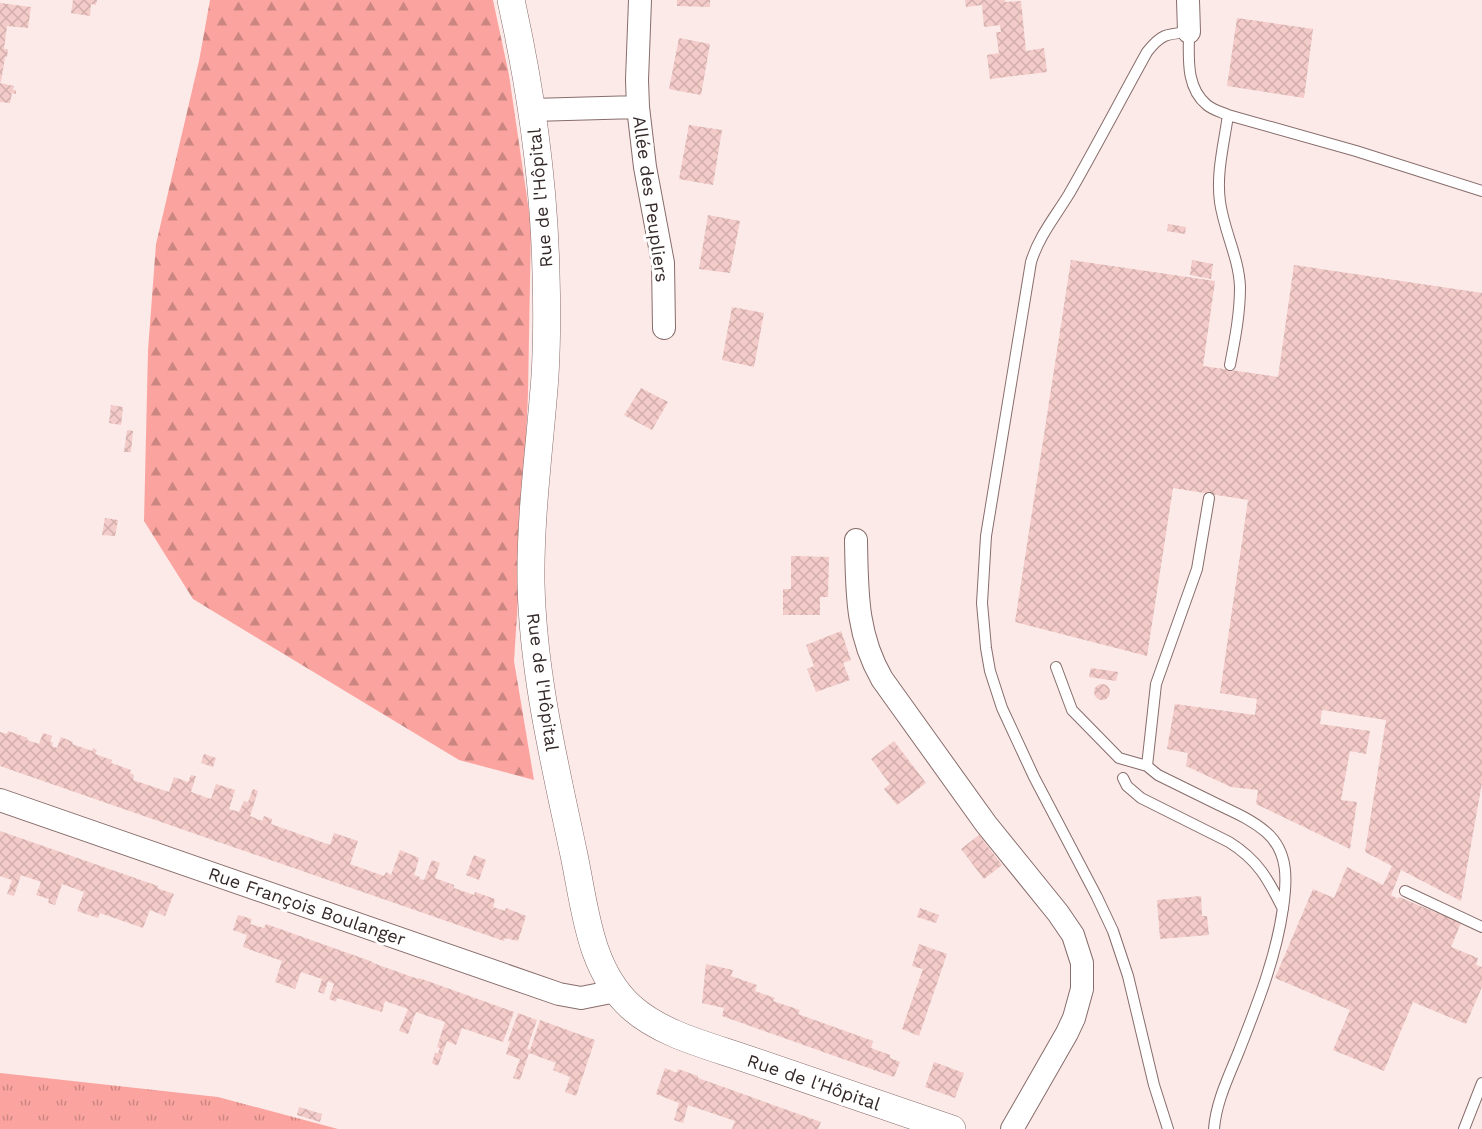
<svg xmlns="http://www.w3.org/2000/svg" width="1482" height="1129" font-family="'Work Sans',sans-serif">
<defs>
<pattern id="grass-tufts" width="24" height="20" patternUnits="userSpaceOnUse" patternTransform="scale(1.5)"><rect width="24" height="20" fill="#fba49f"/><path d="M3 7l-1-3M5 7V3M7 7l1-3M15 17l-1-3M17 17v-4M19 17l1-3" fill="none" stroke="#cc8682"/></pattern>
<pattern id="forest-firs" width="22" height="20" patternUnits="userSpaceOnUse" patternTransform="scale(1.5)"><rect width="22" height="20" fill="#fba49f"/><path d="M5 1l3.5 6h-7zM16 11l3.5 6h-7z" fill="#cc8682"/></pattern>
<pattern id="building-cross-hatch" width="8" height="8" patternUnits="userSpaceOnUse" patternTransform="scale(1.5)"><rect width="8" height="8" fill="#f3cbc8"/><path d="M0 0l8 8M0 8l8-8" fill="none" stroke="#d1aeac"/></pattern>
</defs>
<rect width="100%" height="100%" fill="#fceae9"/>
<path fill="url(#grass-tufts)" d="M0,1073L218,1097L338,1129H0Z"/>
<path fill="url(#forest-firs)" d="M210,0H493L509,75L531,225L528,394L522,538L514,661L534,780L459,760L193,599L144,521L148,350L156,244L199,61Z"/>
<path fill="url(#building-cross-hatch)" d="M73,0H97L96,5L91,4L90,16L71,13Z
M677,0H710V7L677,6Z
M965,0H1005V2L1021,1L1026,51L1044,48L1047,72L990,79L987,55L999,53L996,32H1001L1000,25L984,27L982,5L966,7Z
M0,3L31,7L28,28L7,26L4,49H8L7,57H5L1,82H0Z
M1237,18L1313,29L1304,98L1227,86Z
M679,38L710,44L701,95L669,89Z
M0,83L14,86L13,90H16V94L12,93L10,103L0,102Z
M689,125L722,130L713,185L679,179Z
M708,215L740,221L730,273L699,269Z
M1168,224L1186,227L1185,234L1167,231Z
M1071,260L1215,281L1203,366L1278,377L1294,265L1482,293V783L1461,901L1401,870L1391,895L1398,899L1399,897L1461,923L1451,947L1478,958L1476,965L1482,967V987L1466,1024L1413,1002L1384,1071L1333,1050L1350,1010L1275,978L1313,889L1334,898L1347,867L1383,885L1392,866L1365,852L1386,720L1322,710L1320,724L1370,731L1366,754L1350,751L1341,800L1357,802L1350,849L1256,804L1258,790L1231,787L1186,766L1188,753L1167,749L1175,704L1255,715L1257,699L1220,693L1248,500L1173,488L1147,656L1015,622Z
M1192,260L1213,264L1211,279L1190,275Z
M732,307L764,313L754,367L722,360Z
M641,388L668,402L652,430L624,415Z
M111,405L123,407L121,425L109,423Z
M127,430L133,431L131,452H124Z
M105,518L118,520L115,536L102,535Z
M791,556L829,557L828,597H820V615H783V589H791Z
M841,631L851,660L843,663L850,680L816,692L807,669L814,666L806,645Z
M1091,668L1118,672L1116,681L1089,677Z
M1094 692a8 8 0 1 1 16 0a8 8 0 1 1-16 0Z
M8,731L28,738L27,740L39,744L43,733L52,736L50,742L53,743L52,746L57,748L61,737L73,742L72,744L92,751L93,748L97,750L95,754L112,760L111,763L131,770L130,773L134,775L133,780L169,792L174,777L188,782L191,775L196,776L191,792L211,799L216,784L235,790L229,809L239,812L244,801L248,802L253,789L258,791L250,816L262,821L264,816L272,819L271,824L330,845L334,833L358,841L350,864L384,876L386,872L391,875L400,850L419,858L414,875L420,877L419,879L424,880L432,860L440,863L435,878L454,885V888L474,895L475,892L495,899L493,907L505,911L506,908L526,916L518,941L505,938L504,941L0,766V732L7,734Z
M894,741L926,783L897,805L884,789L890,784L871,759Z
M204,754L216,758L213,767L201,763Z
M0,831L158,886L157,888L174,894L165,916L150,910L143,928L100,913L98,918L77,911L84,892L62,884L55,905L48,903L49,899L36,895L41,882L21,875L14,896L7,894L12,880L0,876Z
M979,835L1002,865L984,879L961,849Z
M474,855L486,860L479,880L466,875Z
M1201,896L1202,916H1207L1209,935L1160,939L1157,900Z
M920,908L939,915L936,923L917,917Z
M238,915L252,919L250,924L264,928L266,924L373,962V963L418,979L419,978L514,1012L503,1042L462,1028L456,1045L447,1041L438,1066L432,1063L435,1053H438L440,1048L437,1047L445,1022L416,1012L408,1034L399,1031L408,1009L385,1001L382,1012L337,998L336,1002L329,999L334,984L328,981L324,994L318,992L322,979L301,972L295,989L275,982L282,961L243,947L247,935L233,930Z
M919,944L947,954L919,1036L902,1029L923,969L912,966Z
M706,964L733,970L731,976L757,985L755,991L775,998L773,1001L800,1010L798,1014L873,1041L871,1048L890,1055V1058L900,1062L894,1077L722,1016L724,1008L702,1003Z
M518,1013L537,1020L527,1049L530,1050L540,1020L595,1040L576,1096L565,1092L570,1077L553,1070L556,1063L529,1053L520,1080L513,1078L520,1059L506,1054L510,1042L508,1041Z
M934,1062L964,1073L955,1098L925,1087Z
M665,1068L677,1073L678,1069L698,1076V1078L821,1122L818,1129H732L735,1121L688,1105L683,1123L674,1120L679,1103L656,1094Z
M299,1107L322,1114L320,1122L297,1115Z"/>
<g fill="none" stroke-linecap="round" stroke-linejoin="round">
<g stroke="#876d6b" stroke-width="12">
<path id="service" d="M1228,115C1224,144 1216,173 1220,202C1224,231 1239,258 1240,287C1240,314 1235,339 1230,365
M1056,667L1072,710L1119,758L1147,766L1158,775C1178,785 1199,795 1219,805C1236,813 1252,820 1266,832C1289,852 1287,881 1283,908C1276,958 1257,1005 1239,1051C1229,1076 1216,1102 1214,1129
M1147,766L1156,684L1197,569L1209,498
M1123,778L1127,786L1141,798L1229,842C1258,860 1268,879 1283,909
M1405,891L1482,927
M1168,1129L1154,1085L1128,976L1113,931L1097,897L1034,777L1002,708L990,671L986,648L982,603L986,536L1031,262C1039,236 1055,217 1069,194C1096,147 1121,99 1147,52C1161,34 1166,34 1189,32C1189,56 1185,87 1207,105C1213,110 1221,112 1228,115L1356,151L1482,191
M1464,1129L1482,1083"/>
</g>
<g stroke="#876d6b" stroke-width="24">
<path id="minor" d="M640,0L637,80L638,107L645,167L663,263L664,328
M1188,0L1189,32
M532,110L638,107
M856,540C857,591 856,634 882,679L986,824L1058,913L1073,935L1082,963V989L1074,1018L1067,1033L1012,1129
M0,800L559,994L581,998L616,991"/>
</g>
<g stroke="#876d6b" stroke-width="28">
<path id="tertiary" d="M511,0C531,90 544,181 546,273C547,307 547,342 545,376C540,445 530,514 531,583C533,675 555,765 574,855C585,907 589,969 631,1007C662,1035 710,1046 750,1060C817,1083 884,1106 952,1129"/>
</g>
<use href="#service" stroke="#fff" stroke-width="10"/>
<use href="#minor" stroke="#fff" stroke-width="22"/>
<use href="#tertiary" stroke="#fff" stroke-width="27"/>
</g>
<g text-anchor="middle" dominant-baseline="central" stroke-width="6" stroke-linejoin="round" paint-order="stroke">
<g font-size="18" fill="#352a29" stroke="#fff">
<text transform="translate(540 198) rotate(-95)">Rue de l'Hôpital</text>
<text transform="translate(651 199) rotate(82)">Allée des Peupliers</text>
<text transform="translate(543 682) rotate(82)">Rue de l'Hôpital</text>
<text transform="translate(307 906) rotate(19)">Rue François Boulanger</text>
<text transform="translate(814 1082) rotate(19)">Rue de l'Hôpital</text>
</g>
</g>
</svg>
